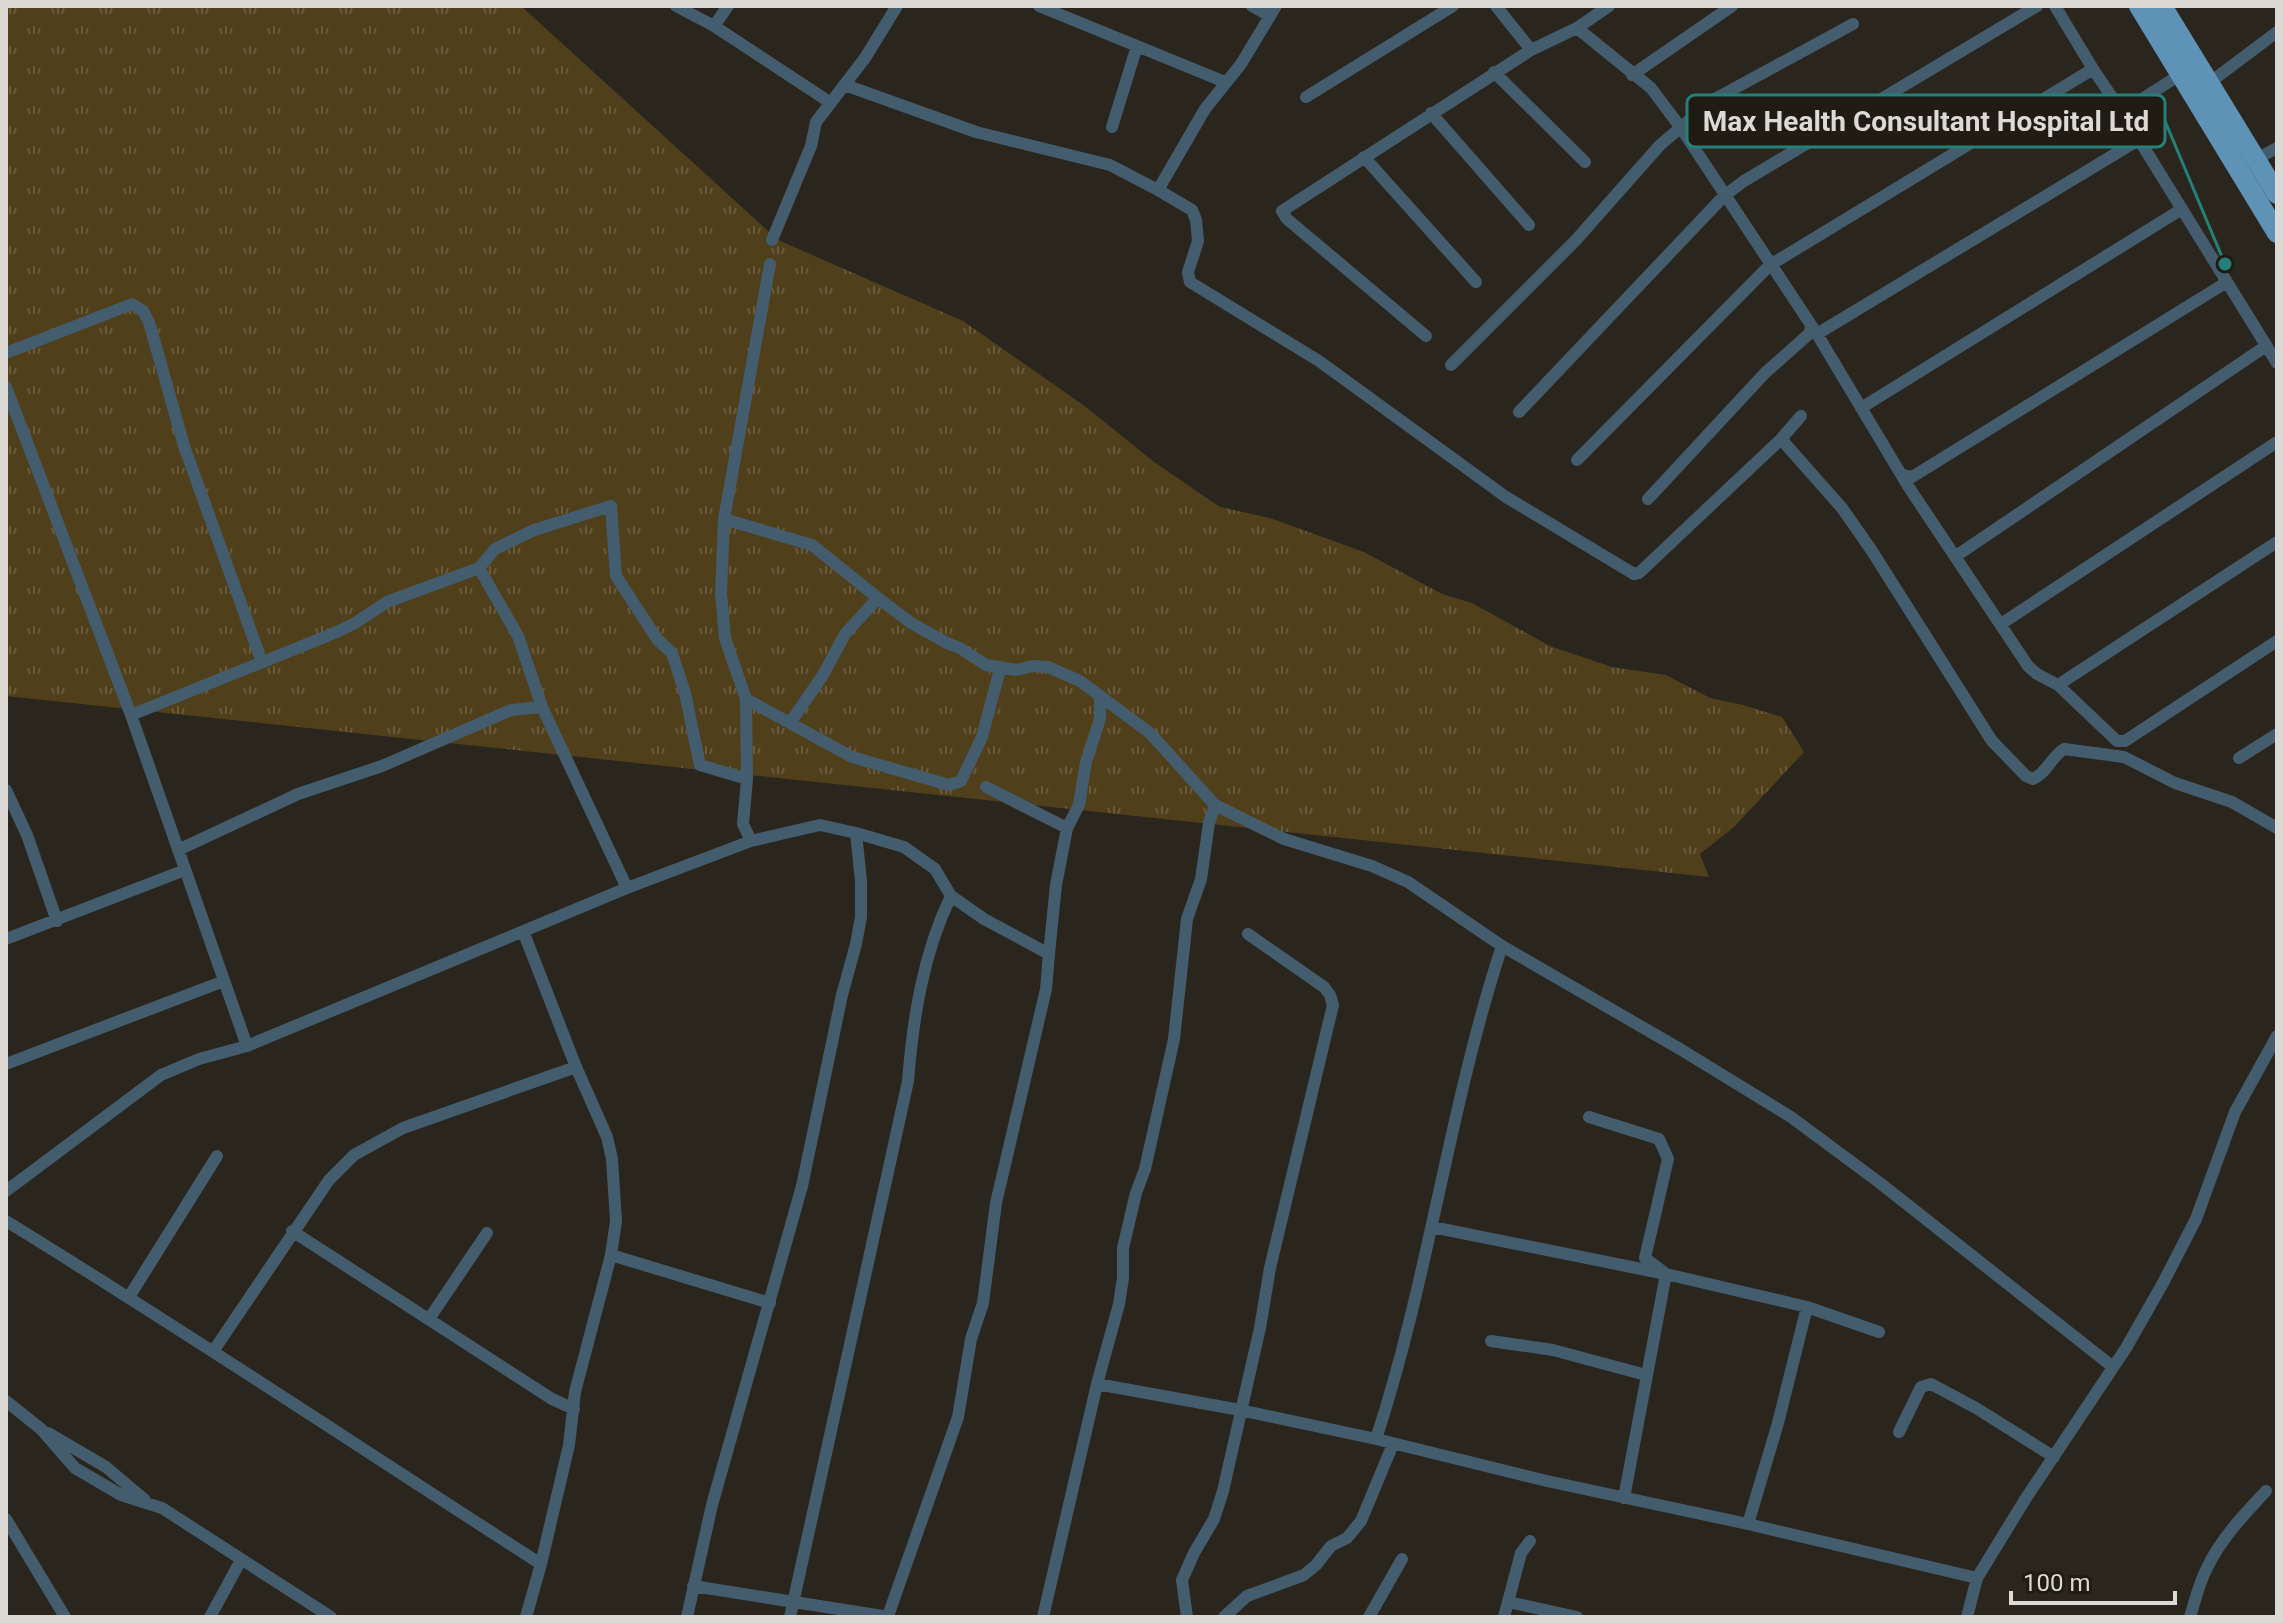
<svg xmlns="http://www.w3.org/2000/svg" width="2283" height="1623" font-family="Roboto,sans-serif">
<defs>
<pattern id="grass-tufts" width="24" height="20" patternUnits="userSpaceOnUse" patternTransform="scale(2)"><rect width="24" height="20" fill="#4f3f1b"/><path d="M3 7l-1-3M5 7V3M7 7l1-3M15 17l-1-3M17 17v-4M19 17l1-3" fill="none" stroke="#685a3b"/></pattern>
</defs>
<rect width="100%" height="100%" fill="#2a261e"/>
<path fill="url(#grass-tufts)" d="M6,6H521L778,240L963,321L1086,407L1154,462L1220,507L1270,518L1364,552L1442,594L1472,603L1550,646L1612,667L1666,675L1710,698L1743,705L1782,717L1804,752L1734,827L1700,854L1709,877L6,696Z"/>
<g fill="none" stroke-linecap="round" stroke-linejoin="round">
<path stroke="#445d6e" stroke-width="12" d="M676,6L714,26L728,6
M1039,6L1225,82
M1252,6L1270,16
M1496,6L1531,50L1577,28
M1609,6L1577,28L1651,88L1681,128L1817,334L1908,486L2028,666L2037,674L2058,685L2117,741H2125L2277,641
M2055,6L2093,69
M714,26L831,103
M1494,72L1585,162
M2181,74L2122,112L2277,363
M1632,75L1732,6
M2209,83L2277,32
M845,85L976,132L1110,165L1158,190L1205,109L1241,64L1276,6
M1306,97L1453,6
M1431,113L1529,225
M1112,127L1137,46
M1364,157L1476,282
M2256,159L2277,148
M1158,190L1192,210L1196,220L1198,241L1188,272L1190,282L1319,361L1506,497L1634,574L1639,573L1781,439L1801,416
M772,240L811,146L816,122L865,58L897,6
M1817,334L2140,139
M1426,336L1287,219L1282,211L1531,50
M6,353L132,304L143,311L149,322L184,446L262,662
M1451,365L1576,240L1660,145L1713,100L1853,24
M6,387L131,715L247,1046
M1861,408L2182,209
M1519,412L1724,196L1744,181L2037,6
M1781,439L1842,508L1872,551L1992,741L2026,776L2033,779C2047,773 2051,757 2064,749L2124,757L2175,783L2232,802L2277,828
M1577,460L1770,265L2093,69L2122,112
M1902,475L1912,477L2227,282
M1648,499L1765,373L1810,333L1811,325
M724,519L812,545L878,598
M1956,556L2266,346
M479,568L518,636L542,707L627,888
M2001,624L2277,442
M2058,685L2277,542
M746,699L852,757L949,785L961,781L982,737L1000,669
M131,715L337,632L355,623L387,602L479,568L495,549L534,530L611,506L616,576L657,639L672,653L685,693L700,765L747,779
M790,723L823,675L845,634L878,598L911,623L947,643L960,648L986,665L1017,670L1032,666L1048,667L1080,681L1150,733L1215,805L1209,823L1201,879L1187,919L1174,1039L1145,1169L1136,1193L1123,1248V1278L1119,1304L1097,1384L1043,1617
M2239,758L2277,734
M986,787L1067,828
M6,790L27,835L57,921
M1215,805L1284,839L1372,866L1408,882L1502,946L1680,1049L1791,1117L1880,1183L2113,1367
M856,833L904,847L935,869L951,896L984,919L1049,954L1046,989L996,1203L983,1303L971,1339L958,1417L888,1616
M178,850L298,794L382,766L511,710L542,707
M523,931L576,1067L607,1137L612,1159L616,1221L611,1255L575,1392L569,1445L541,1564L526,1617
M6,939L185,870
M1049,954L1056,885L1067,828L1079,805L1086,762L1100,719V697
M6,1064L224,981
M1589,1117L1659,1139L1668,1159L1645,1258L1666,1274L1624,1498
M6,1191L161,1075L199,1059L247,1046L627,888L751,841
M6,1221C187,1332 363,1450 541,1564
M1432,1227L1666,1274L1807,1307L1879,1332
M292,1231L552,1399L574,1409
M611,1255L770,1303
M129,1297L217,1156
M429,1319L487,1233
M1491,1341L1553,1350L1646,1375
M214,1350L329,1180L354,1155L403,1128L576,1067
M1097,1384L1240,1410L1376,1439L1547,1481L1748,1524L1977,1578
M6,1401L41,1429L75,1468L121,1495L162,1508L331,1617
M1899,1432L1921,1387L1931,1384L1976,1408L2054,1457
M48,1433L106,1467L145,1500
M1376,1439C1429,1278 1449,1107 1502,946
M6,1519L65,1617
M1748,1524L1778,1423L1807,1307
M693,1586L889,1617
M1508,1602L1521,1553L1530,1541
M210,1617L241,1560
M687,1617L712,1505L802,1186L842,995L856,944L861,917V881L856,833L820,825L751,841L743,824L747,779L746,699L725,638L721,593L724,519L770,264
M790,1617L908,1081C913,1018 923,954 951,896
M1187,1617L1182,1580L1194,1553L1214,1519L1223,1491L1260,1328L1270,1268L1333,1005L1330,995L1324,987L1248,934
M1224,1617L1247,1596L1304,1575L1316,1565L1331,1546L1347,1538L1361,1521L1393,1444
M1369,1617L1402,1559
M1504,1617L1508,1602L1577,1617
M1967,1617L1977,1578L2026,1498L2126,1348L2163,1283L2196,1219L2235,1112L2277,1036
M2190,1617C2195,1601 2199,1583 2207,1568C2221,1538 2244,1515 2266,1491"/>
<path stroke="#5e92b6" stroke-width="20" d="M2139,6L2277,233
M2162,6L2277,194"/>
</g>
<path fill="none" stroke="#248078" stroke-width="3" d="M2225 264L2165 121"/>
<circle fill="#248078" stroke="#201c14" stroke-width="3" cx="2225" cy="264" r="8"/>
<rect fill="#201c14" stroke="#248078" stroke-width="3" x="1687" y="95" width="478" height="52" rx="8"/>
<g font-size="28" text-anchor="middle" font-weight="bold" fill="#dddad5">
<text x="1926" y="131">Max Health Consultant Hospital Ltd</text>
</g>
<rect width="2283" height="1623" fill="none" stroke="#dddad5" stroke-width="16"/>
<path d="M2011 1591v12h164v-12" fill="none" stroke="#dddad5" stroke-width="4"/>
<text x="2023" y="1591" font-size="24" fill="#dddad5" stroke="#201c14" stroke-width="6" paint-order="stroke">100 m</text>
</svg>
